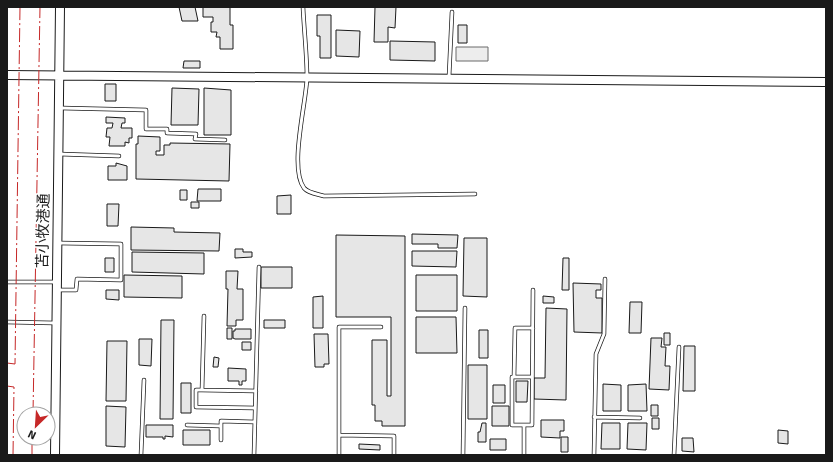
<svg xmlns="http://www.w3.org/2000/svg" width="833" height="462" font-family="Signika,'Noto Sans JP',sans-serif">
<rect width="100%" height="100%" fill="#fff"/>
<path fill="#ededed" stroke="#6a6a6a" d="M456,47H488V61H456Z"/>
<path fill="#e6e6e6" stroke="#1a1a1a" d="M179,7H230V25H233V49H220V37H216L217,32H211V22H213V17H203V7H195L198,21H182Z
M375,7H396L395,28L388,27V42H374Z
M317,15H331V58H320V36H317Z
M458,25H467V43H458Z
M336,30L360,31L359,57L336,56Z
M390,41L435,42V61L390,60Z
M184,61H200V68H183Z
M105,84H116V101H105Z
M172,88L199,89L198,125H171Z
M204,88L231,90V135H204Z
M106,117L125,118V123H122L121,128H132V138H129V143L125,142V146H109L110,137H106L107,128H112L113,123H106Z
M138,136L160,137V151H156V155H164V145H170V143L230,144L229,181L136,179V144H138Z
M116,163L127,166V180H108V166H116Z
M198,189H221V201H197Z
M180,190H187V200H180Z
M291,195V214H277V196Z
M191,202H199V208H191Z
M107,204H119L118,226H107Z
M131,227L174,228V232L220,233L219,251L131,250Z
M412,234L458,235L457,248H438V244H412Z
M336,235L405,236V426H382V421H375V405H372V340H387V396H391V317H336Z
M464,238H487V297L463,296Z
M235,249H243V252H252V257L235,258Z
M412,251H457L456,267L412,266Z
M132,252L204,253V274L132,272Z
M105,258H114V272H105Z
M563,258H569V290H562Z
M261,267H292V288H261Z
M226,271H238L237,289H243V320H236V326H227L228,289H226Z
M124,275L182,276V298L124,297Z
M416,275H457V311H416Z
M573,283L601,284V290H596V298H602V333L574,332Z
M106,290H119V300L106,299Z
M323,296V328H313V297Z
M543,296L554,297V303H543Z
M630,302H642L641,333H629Z
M546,308L567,309L566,400L534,399V378H545Z
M416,317H456L457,353H416Z
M161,320H174L173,419H160Z
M264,320H285V328H264Z
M227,328H232V339H227Z
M235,329H251V339H235L233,338V331H235Z
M479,330H488V358H479Z
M664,333H670V345H664Z
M314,334H328L329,364H324V367H315Z
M651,338H662L661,347H666L665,366H670L669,390L649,389Z
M139,339H152L151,366L139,365Z
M107,341H127L126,401H106Z
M242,342H251V350H242Z
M684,346H695V391H683Z
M214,357L219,358L218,367H213Z
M468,365H487V419H468Z
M228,368L246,369V381H242V385H239V381H228Z
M516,381H528L527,402H516Z
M181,383H191V413H181Z
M603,384L621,385V411H603Z
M646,384L647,411H628V385Z
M493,385H505V403H493Z
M651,405H658V416H651Z
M106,406L126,407L125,447L106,446Z
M492,406H509V426H492Z
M652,418H659V429H652Z
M541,420H564V431H560V438L541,437Z
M482,423H486V442H478V432H480Z
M602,423H620V449H601Z
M628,423H647L646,450L627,449Z
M146,425H173V437L165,436V439H163V437H146Z
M183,430H210V445H183Z
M778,430L788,431V444L778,443Z
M561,437H568V452H561Z
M682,438H693L694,452L682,451Z
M490,439H506V450H490Z
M359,444L380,445V450L359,449Z"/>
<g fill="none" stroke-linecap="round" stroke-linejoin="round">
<g stroke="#1a1a1a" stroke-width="4.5">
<path id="lane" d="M303,7C304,30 307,55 307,78C306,104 289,168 304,188C308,193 317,194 324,196L475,194
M449,77L452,12
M61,108L146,110V129H167V133L196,134L195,139L225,140
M59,154L119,156
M7,282H56
M58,290H76L77,279L121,280V244L58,243
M204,316L202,390L256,391
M7,322L55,323
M514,377H512V425H524
M532,377H514L515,328H533
M202,390H196V407L255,408
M594,417L640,418
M187,425L221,426
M339,435V327H381
M221,440V421L255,422
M141,455L144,380
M254,455L259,267
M339,455V435L394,436V455
M463,455L465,308
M524,455V425H532L533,290
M594,455L596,354L604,334L605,279
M674,455L679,347"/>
</g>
<g stroke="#1a1a1a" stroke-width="10">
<path id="secondary" d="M7,75L826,82
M55,455L60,7"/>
</g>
<use href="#lane" stroke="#fff" stroke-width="3"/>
<use href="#secondary" stroke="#fff" stroke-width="8"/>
<path stroke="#c62828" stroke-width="1" stroke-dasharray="14 3 2 3" stroke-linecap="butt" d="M7,363L15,364L20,7
M7,386L14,387
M33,414L40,7
M13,455L14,387
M32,455V438"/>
</g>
<g text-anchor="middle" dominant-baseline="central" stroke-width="3" stroke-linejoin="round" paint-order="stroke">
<g font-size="15" fill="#1a1a1a" stroke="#fff">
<text transform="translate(43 231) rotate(-89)">苫小牧港通</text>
</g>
</g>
<rect width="833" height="462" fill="none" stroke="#1a1a1a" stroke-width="16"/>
<g transform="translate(36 426) rotate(205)"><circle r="19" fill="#ffffff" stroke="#a3a3a3"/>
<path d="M0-3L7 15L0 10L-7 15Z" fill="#c62828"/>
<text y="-6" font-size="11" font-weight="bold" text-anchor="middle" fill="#1a1a1a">N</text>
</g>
</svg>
